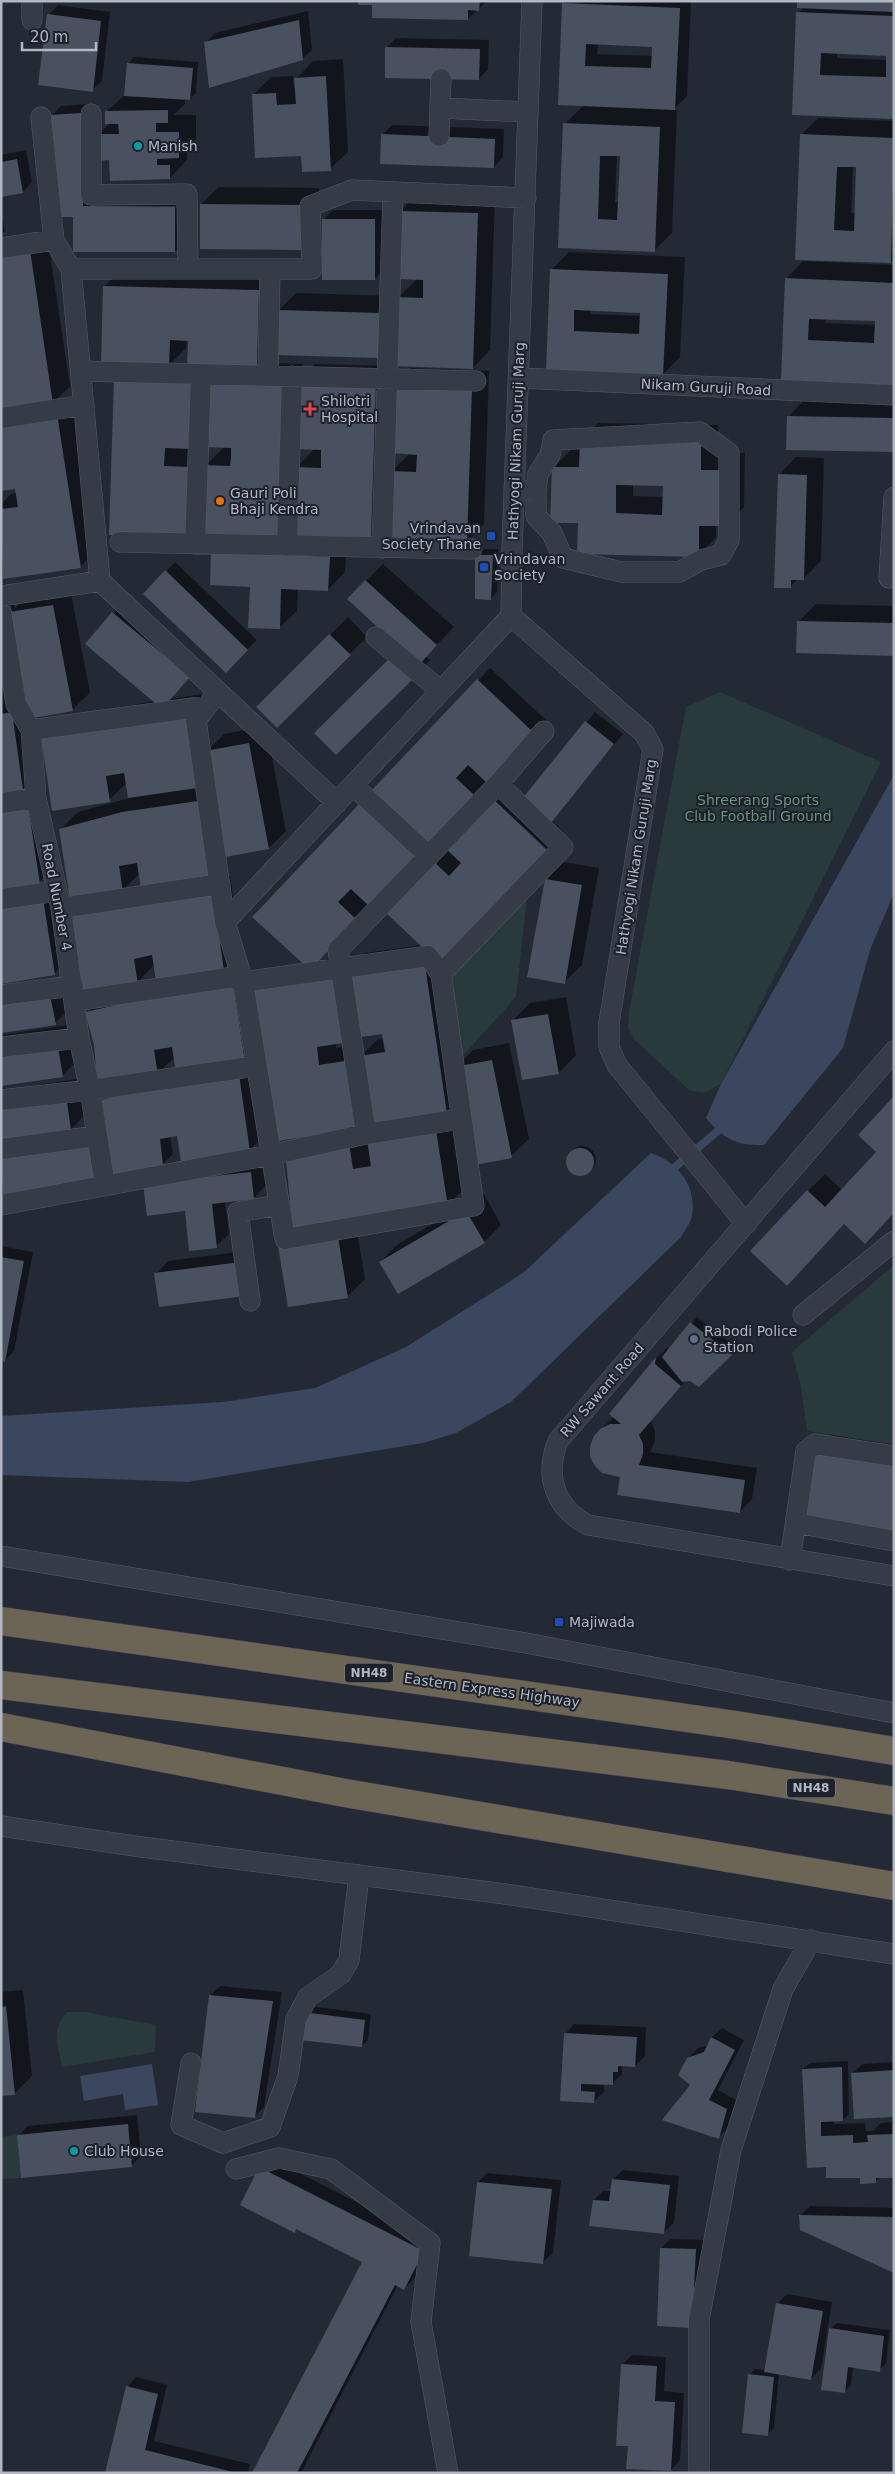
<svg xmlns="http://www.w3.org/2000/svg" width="895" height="2474" font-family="'DejaVu Sans',sans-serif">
<rect width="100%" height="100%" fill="#232a36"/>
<path fill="#293a3c" d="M720,692L881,762L721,1084L705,1093L689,1090L635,1040L628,1028L629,1012L686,707Z
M527,897L516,997L460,1059L449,978Z
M894,1265V1444L807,1431L801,1386L792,1352Z
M67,2012H85L156,2025L155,2052L62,2067C58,2045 51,2030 67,2012Z
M17,2135L21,2178L1,2179V2137Z"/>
<path fill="#3a475e" d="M894,775V893L870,950L843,1048L764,1145C734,1145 726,1140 706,1118L721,1084Z
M651,1153C678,1162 697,1186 692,1216C691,1222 685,1230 681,1237L511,1402L456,1433L423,1443L188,1482L1,1475V1416L223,1402L315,1388L406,1347L523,1273Z
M152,2064L158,2105L125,2110L123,2094L84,2101L80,2076Z"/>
<path fill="#0007" fill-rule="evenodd" d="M359,1H487L468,19Z
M566,1H691L687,96L673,110H677L672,233L654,251L559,247L565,124L584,105L563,4ZM598,44L653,46V56L597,54ZM617,155H621L619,202H615Z
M894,1V117L794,113L798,13L804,7ZM837,53L888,54L887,60L837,58Z
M58,5L110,12L102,81L92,90L48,15Z
M308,11L312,50L302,59L206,43L215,33Z
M396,38L489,40L488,69L479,79L386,48Z
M134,57L198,62L196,93L190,99H185V104L174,115H196V139L187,148V160L170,178L110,159L98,135L110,123L106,112L126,94L128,64Z
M343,59L348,152L330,169L302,155L253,95L271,77L293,76L294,88H296V79L313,61Z
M90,104L92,189L192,190V234L175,251L74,214L51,116L61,106ZM90,205L181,206V208H90Z
M818,118L894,121V259L891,262L796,258L801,135ZM853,166H858L856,213H851Z
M392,125L504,129L503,157L494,167L382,135Z
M26,150L32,182L23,192L1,196V155Z
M219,187L319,188V231L201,204Z
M417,194L495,196L490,350L473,368L279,310L296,293L397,296V299L417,279L400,212Z
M333,210H384V269L375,279L323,220Z
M1,211L5,231L1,234Z
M47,234L70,386L56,400L74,397L98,549L80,567L4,578L1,567V504L11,494L17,493L1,241Z
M569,252L685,257L680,357L663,374L548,370L552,269ZM591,309L641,311V316L590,314Z
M803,261L894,265V384L782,379L786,279ZM826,318L876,320V325L825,323Z
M121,269L276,273L261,363L303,364L302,377L315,364L393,366L392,388L411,368L489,371L484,524L467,542L390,518L370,538L347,540L345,572L328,590L298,588L297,611L279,628L251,585L187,535L115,379L104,287ZM187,339H189V363H171L186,348ZM206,446H225L206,465ZM300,448H315L300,464ZM390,452L410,453L389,474Z
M805,399L894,400V450L788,417Z
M598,423L718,425L717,453H745L744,507L726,525H716V538L698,555L579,522L553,468L571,450H581V440ZM633,484L664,485V497L633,496Z
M796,457L824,458L821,561L803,579H798L790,587L779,475Z
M483,549H498L497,592L491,599L477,556Z
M175,562L257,640L226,671L144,594Z
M383,564L454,627L426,656L430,660L336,753L402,647L366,581Z
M70,588L90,693L72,710L32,717L40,771L23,789L1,792V606L14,604L15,608L28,595Z
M123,603L198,666L170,699L202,694L210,748L224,734L266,726L286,831L269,848L226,856V860L206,880L230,876L241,952L221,972L250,968L253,990L306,965L254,917L490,668L546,720L314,964L351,967L365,953L422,945L384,909L508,779L526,796L595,712L623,734L552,820L564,832L444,957L460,1063L473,1050L509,1043L529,1139L511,1156L462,1097L444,1114L453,1113L465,1188L447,1206L355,1220L365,1279L347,1297L289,1306L353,1130L261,1044L244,1061L175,1057L157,1074L95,1045L87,1013L104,995L178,978L154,965L137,983L81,990L179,885L140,873L122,891L60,830L78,812L129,798L127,783L109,800L60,719L154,701L86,644ZM383,1033L384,1038L378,1039L364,1053L362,1044L336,1048V1043Z
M816,604L894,606V655L799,621Z
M348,617L367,637L277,726L258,707Z
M46,790L57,865L37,884L60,881L72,956L54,974L1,796Z
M564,862L599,868L582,965L564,982L546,879Z
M67,978L73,1006L55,1023L1,1032Z
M566,997L576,1055L559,1073L513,1020L530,1003Z
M75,1024L80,1058L62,1076L1,1085V1035Z
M248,1065L259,1141L249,1151L178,1135L170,1136L173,1154L163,1164L4,1192L1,1156L104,1127L99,1101L108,1091Z
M83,1078L88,1112L71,1129L1,1091Z
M894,1098V1212L845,1223L804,1266L808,1191L825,1174L842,1190L877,1152Z
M568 1160a14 14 0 1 1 28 0a14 14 0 1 1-28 0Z
M263,1160L266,1185L254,1198L225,1201L229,1234L216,1246L186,1210L144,1185Z
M484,1194L501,1225L484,1242L380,1262L398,1244Z
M1,1246L33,1252L14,1351L5,1361L1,1360Z
M253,1250L257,1282L156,1274L168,1261Z
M697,1317L737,1348L698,1385L691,1380L685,1381L651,1421L655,1431V1441L650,1452L757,1468L752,1499L740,1512L621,1476L601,1429L614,1417L611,1414L657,1358L668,1347L667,1353Z
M832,1435L894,1446V1531L815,1452Z
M220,1986L282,1992L264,2107L255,2116L210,1996Z
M23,1990L32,2076L15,2093L1,2095V1992Z
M310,2006L371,2014L368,2040L362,2046L300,2039Z
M574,2024L646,2027L645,2056L635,2066L622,2065V2074L612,2084L604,2083V2092L594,2101L561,2100L565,2034Z
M722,2028L744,2040L718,2090L736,2100L728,2128L718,2138L692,2084L688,2058L698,2048L709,2045L712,2037Z
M848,2061L849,2114L843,2120H834V2124L865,2123L866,2131H873L881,2123L894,2122V2176L880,2177L875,2182L827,2166L803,2069L810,2063Z
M894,2062V2116L853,2073L862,2064Z
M137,2115L141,2156L131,2166L18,2136L28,2126Z
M270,2158L433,2241L414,2279L404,2288L398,2285L301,2473H254L363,2261L298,2228L294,2231L260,2167Z
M623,2170L679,2176L674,2223L664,2232L594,2200L603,2191H612L613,2179Z
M487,2173L561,2180L553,2253L543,2262L478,2182Z
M810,2206L894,2208V2272L800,2216Z
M671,2239L705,2240L701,2317L661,2248Z
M787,2294L832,2302L821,2369L811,2379L779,2373L774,2428L768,2434L749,2375L755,2369L766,2370L777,2304Z
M837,2323L890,2330L886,2364L879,2370L853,2367L851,2385L845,2391L830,2329Z
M632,2355L666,2357L664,2391L684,2393L680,2460L671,2470L629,2445L622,2365Z
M136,2377L167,2385L154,2441L250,2464L248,2473H106L127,2387Z"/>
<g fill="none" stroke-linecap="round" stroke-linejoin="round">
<path stroke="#3a475e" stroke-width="8" d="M669,1172L725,1125"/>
</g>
<path fill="#495160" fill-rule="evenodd" d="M358,1H480L479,11L468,10V20L372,18V5H358Z
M797,1H894V12L797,8Z
M562,3L680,8L675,110L558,105ZM586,44L652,47L651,68L585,66Z
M796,12L894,16V119L792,115ZM821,53L886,56V77L820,75Z
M47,14L101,21L93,92L38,85Z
M299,20L303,60L209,88L204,42Z
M385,47L480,49L479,80L385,78Z
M127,63L193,68L190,100L124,96Z
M326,76L331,171L302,172L301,156L255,158L252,94L276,93L277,105L296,104L294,78Z
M168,110V123H156V132H179V158L157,159V165H170V179L110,181L109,160L97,161V134H119L118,124H105V111Z
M81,113L83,206L175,207V252H73V217H54L50,115Z
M563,123L660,127L655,252L558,248ZM600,156H620L617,220L598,219Z
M381,134L495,139L494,168L380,164Z
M800,134L894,138L891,263L795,260ZM837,167H856L854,231L834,230Z
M17,159L23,193L1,197V162Z
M200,204L302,205V250L200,249Z
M399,211L478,213L473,369L394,366L397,297L423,298V280L397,279Z
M322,219H375V280H322Z
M30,250L53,404L1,412V255Z
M550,269L668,274L663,376L546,371ZM574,310L640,313L639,334L574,331Z
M785,278L894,283V385L781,380ZM809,319L875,321L874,343L808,340Z
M103,286L259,290L257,368L187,366L188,341L170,340L169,366L101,365Z
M278,310L380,313L379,358L277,355Z
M114,379L193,381L191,449L165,448L164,466L190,467L188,536L109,535Z
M207,379L286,381L281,536L202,534L205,465L230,466L231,458V448L205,447Z
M297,381L376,383L371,539L292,536L295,467L321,468V450L295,449Z
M393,385L472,388L467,543L388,541L390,471L416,472L417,455L391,453Z
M57,414L81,568L3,579L1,509L18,507L15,489L1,491V422Z
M787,416L894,418V452L786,450Z
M580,440L701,442V470H728L727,526H699V557L577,554L578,523H550L552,467H579ZM616,485L663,486L662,515L616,513Z
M778,474L807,475L804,580H791V588H774Z
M211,552L330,557L328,591L281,589L280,629L248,628L250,587L210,585Z
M475,555H493L491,600L475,599Z
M165,570L248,650L226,673L143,594Z
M365,580L437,645L419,665L347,599Z
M53,605L73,711L28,719L9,612Z
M112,612L190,677L162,709L85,644Z
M797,621L894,623V656L796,653Z
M329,634L351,655L277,728L256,707Z
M392,656L414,678L336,755L314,733Z
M477,679L534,733L487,783L468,765L456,778L475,796L427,846L369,793Z
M185,711L197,788L128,798L124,773L106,776L110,802L52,811L41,736Z
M12,712L23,790L1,793V714Z
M585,721L614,744L551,823L522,799Z
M249,743L269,849L225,857L205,751Z
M489,795L547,850L439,963L382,909L430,858L449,876L461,863L442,845Z
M198,801L209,879L141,889L137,863L119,866L123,892L70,900L59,829L122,812Z
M360,803L417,857L370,907L351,889L338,902L357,920L310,970L252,917Z
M28,806L40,884L1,889V810Z
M545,879L582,885L565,984L527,977Z
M213,893L224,971L156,981L152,955L134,959L138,984L79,991L70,916Z
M43,898L55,975L1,984V904Z
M424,959L447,1113L369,1124L359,1056L385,1052L382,1034L356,1038L346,970Z
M333,976L343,1043L317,1047L319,1065L345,1061L356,1129L278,1141L254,987Z
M233,985L245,1062L176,1073L172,1047L154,1050L158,1076L97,1080L94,1045L85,1012L157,996Z
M50,995L56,1025L1,1033V1001Z
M548,1014L559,1074L522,1080L511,1020Z
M57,1041L63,1077L1,1086V1050Z
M492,1060L512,1158L475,1165L454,1067Z
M239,1074L250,1152L181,1162L177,1136L160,1139L163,1165L113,1176L97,1101L162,1085Z
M66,1095L71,1130L1,1141V1105Z
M894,1096V1213L865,1244L844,1224L787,1286L750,1251L807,1190L825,1207L876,1152L858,1135Z
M436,1130L448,1207L293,1231L286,1161L349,1143L353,1169L371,1166L367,1140Z
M89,1143L94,1180L3,1194L1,1157Z
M566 1162a14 14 0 1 1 28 0a14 14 0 1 1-28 0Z
M251,1172L254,1199L212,1204L217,1248L189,1251L185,1211L147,1216L143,1184Z
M466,1211L485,1243L398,1294L379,1262Z
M338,1237L348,1298L288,1307L278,1246Z
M1,1257L24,1261L5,1362L1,1361Z
M241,1262L245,1296L159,1307L154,1273Z
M690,1322L732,1355L699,1387L690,1381L682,1382L662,1357Z
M656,1357L655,1364L681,1386L639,1435L643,1444V1454L639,1465L745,1480L740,1513L617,1495L620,1477L602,1473L595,1466L590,1457V1446L594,1436L600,1429L610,1424H621L609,1414Z
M813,1452L894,1465V1532L802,1516Z
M209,1995L273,2001L255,2118L195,2112Z
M6,2006L15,2095L1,2096V2007Z
M302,2012L365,2020L362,2047L299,2040Z
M564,2033L637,2037L635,2067L618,2066V2072H613V2085L581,2084V2091L595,2092L594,2103L560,2101Z
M711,2037L735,2050L709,2100L727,2109L719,2139L662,2120L690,2085L678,2075L687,2058L704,2052Z
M842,2067L843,2121L821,2122V2136L853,2135V2143L868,2142L867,2135L894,2134V2178H876V2183L860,2184V2178H826V2167L807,2168L802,2069Z
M894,2070V2117L854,2119L851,2073Z
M128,2124L132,2167L21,2178L17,2135Z
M259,2167L424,2251L404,2290L395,2285L297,2473H252L362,2262L296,2229L295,2233L240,2205Z
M612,2179L670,2185L664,2234L589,2226L593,2200L609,2201Z
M477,2182L552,2189L543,2264L469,2256Z
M799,2215L894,2217V2273L800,2230Z
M660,2248L696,2249L692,2328L657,2326Z
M776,2303L823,2311L811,2380L764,2372Z
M829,2328L884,2336L880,2372L848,2367L845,2393L821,2390Z
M621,2364L657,2366L655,2401L675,2402L671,2471L626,2469L628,2446H616Z
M748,2374L774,2377L768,2436L742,2433Z
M126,2386L158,2394L145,2450L237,2473H105Z"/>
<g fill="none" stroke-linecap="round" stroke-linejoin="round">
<g stroke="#545a65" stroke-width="21">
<path id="street" d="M532,1L512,550L511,616L644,733L653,749L609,1023V1047L617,1065L746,1224
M32,20V1
M440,108L441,79
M91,114V195L187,194L188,269
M41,117L54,240
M439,136L440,108L528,112
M1,248L54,240L71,269L100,581L337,803
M71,269H312L310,206L352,190L526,198
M81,371L476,381
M268,375L270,269
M519,378L894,395
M1,418L84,405
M514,490L536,491V516L552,533L563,558L621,572H679L701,560L721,555L729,540V453L700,432L553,440L550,455L538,474L536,491
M120,542L472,549
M195,544L201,374
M287,546L292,376
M382,548L393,192
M889,578L894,497
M1,596L100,581
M1,611L16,704L31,730L36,798L61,908L79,1038L90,1090L105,1186
M376,637L441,691
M218,692L196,720L225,922
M31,730L207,706
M498,784L563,847L441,974L474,1206L285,1239L243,982L225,922L511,616
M362,794L429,856
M1,803L36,798
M1,899L57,891
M61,908L220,884
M243,982L428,956L441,974
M1,995L73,986
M74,1001L241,976
M1,1047L79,1038
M894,1051L558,1441C544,1476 555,1508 588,1525L894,1576
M1,1100L90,1090L257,1066
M366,1134L338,950L498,784L544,731
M1,1149L97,1136
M1,1205L270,1155L366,1134L461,1119
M250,1301L238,1212L279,1205
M803,1315L894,1241
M796,1523L894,1541
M1,1556L526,1643L894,1713
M790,1560L806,1451L815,1444L894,1456
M1,1826L134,1846L505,1894L894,1954
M191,2063L181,2125L223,2143L270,2127L288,2076L296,2019L308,1997L341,1974L349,1960L359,1875
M236,2169L279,2158L331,2169L430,2243L421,2322L448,2473
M699,2473V2320L731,2150L783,1989L811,1940"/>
</g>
<g stroke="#414752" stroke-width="29">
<path id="highway" d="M1,1621L736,1725L894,1751
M1,1685L728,1775L894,1801
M1,1727L345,1793L894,1886"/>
</g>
<use href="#street" stroke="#363c47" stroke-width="20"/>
<use href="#highway" stroke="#6c6454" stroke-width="28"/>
</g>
<g fill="#0f9aa8" stroke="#1c212c" stroke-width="2">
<circle cx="138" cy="146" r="5"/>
<circle cx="74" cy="2151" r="5"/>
</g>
<path fill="#e0444e" stroke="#1c212c" stroke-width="2" d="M307.5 401.5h5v5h5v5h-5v5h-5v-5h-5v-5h5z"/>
<circle fill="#e8710a" stroke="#1c212c" stroke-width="2" cx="220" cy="501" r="5"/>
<g fill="#1a4fb4" stroke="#1c212c" stroke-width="2">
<rect x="486" y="531" width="10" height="10" rx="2.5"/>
<rect x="479" y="562" width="10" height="10" rx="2.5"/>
<rect x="554" y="1617" width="10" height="10" rx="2.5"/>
</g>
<circle fill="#5c6f8a" stroke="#1c212c" stroke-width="2" cx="694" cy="1339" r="5"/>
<g text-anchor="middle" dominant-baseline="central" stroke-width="4" stroke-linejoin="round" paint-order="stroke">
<g fill="#1c212c" stroke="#848a96" stroke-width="1">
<rect x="345" y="1663.5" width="48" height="19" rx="4"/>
<rect x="787" y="1778.5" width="48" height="19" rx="4"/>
</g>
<g font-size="12" font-weight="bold" fill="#b1b7c3">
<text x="369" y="1673">NH48</text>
<text x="811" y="1788">NH48</text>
</g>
<g font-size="14" fill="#b1b7c3" stroke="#1c212c" text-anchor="start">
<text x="148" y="146">Manish</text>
<text x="321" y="401">Shilotri<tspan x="321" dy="16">Hospital</tspan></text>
<text x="230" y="493">Gauri Poli<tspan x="230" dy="16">Bhaji Kendra</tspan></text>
<text x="481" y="528" text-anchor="end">Vrindavan<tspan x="481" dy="16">Society Thane</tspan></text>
<text x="494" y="559">Vrindavan<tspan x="494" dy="16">Society</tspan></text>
<text x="704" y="1331">Rabodi Police<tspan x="704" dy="16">Station</tspan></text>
<text x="569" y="1622">Majiwada</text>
<text x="84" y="2151">Club House</text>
</g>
<g font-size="14" fill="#b1b7c3" stroke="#1c212c">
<text transform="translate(706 387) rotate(3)">Nikam Guruji Road</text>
<text transform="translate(516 441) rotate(-88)">Hathyogi Nikam Guruji Marg</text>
<text transform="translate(636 857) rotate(-81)">Hathyogi Nikam Guruji Marg</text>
<text transform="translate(57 897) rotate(79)">Road Number 4</text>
<text transform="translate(602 1390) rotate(-49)">RW Sawant Road</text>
<text transform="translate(492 1690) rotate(8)">Eastern Express Highway</text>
</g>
<g font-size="14" fill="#6b9276" stroke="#1c212c">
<text x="758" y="800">Shreerang Sports<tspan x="758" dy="16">Club Football Ground</tspan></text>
</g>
</g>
<rect width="895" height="2474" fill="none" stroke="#b1b7c3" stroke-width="5"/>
<path d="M22 42v8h74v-8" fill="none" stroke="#b1b7c3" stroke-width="2.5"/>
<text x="30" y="42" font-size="15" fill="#b1b7c3" stroke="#1c212c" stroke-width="4" paint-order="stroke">20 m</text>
</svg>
